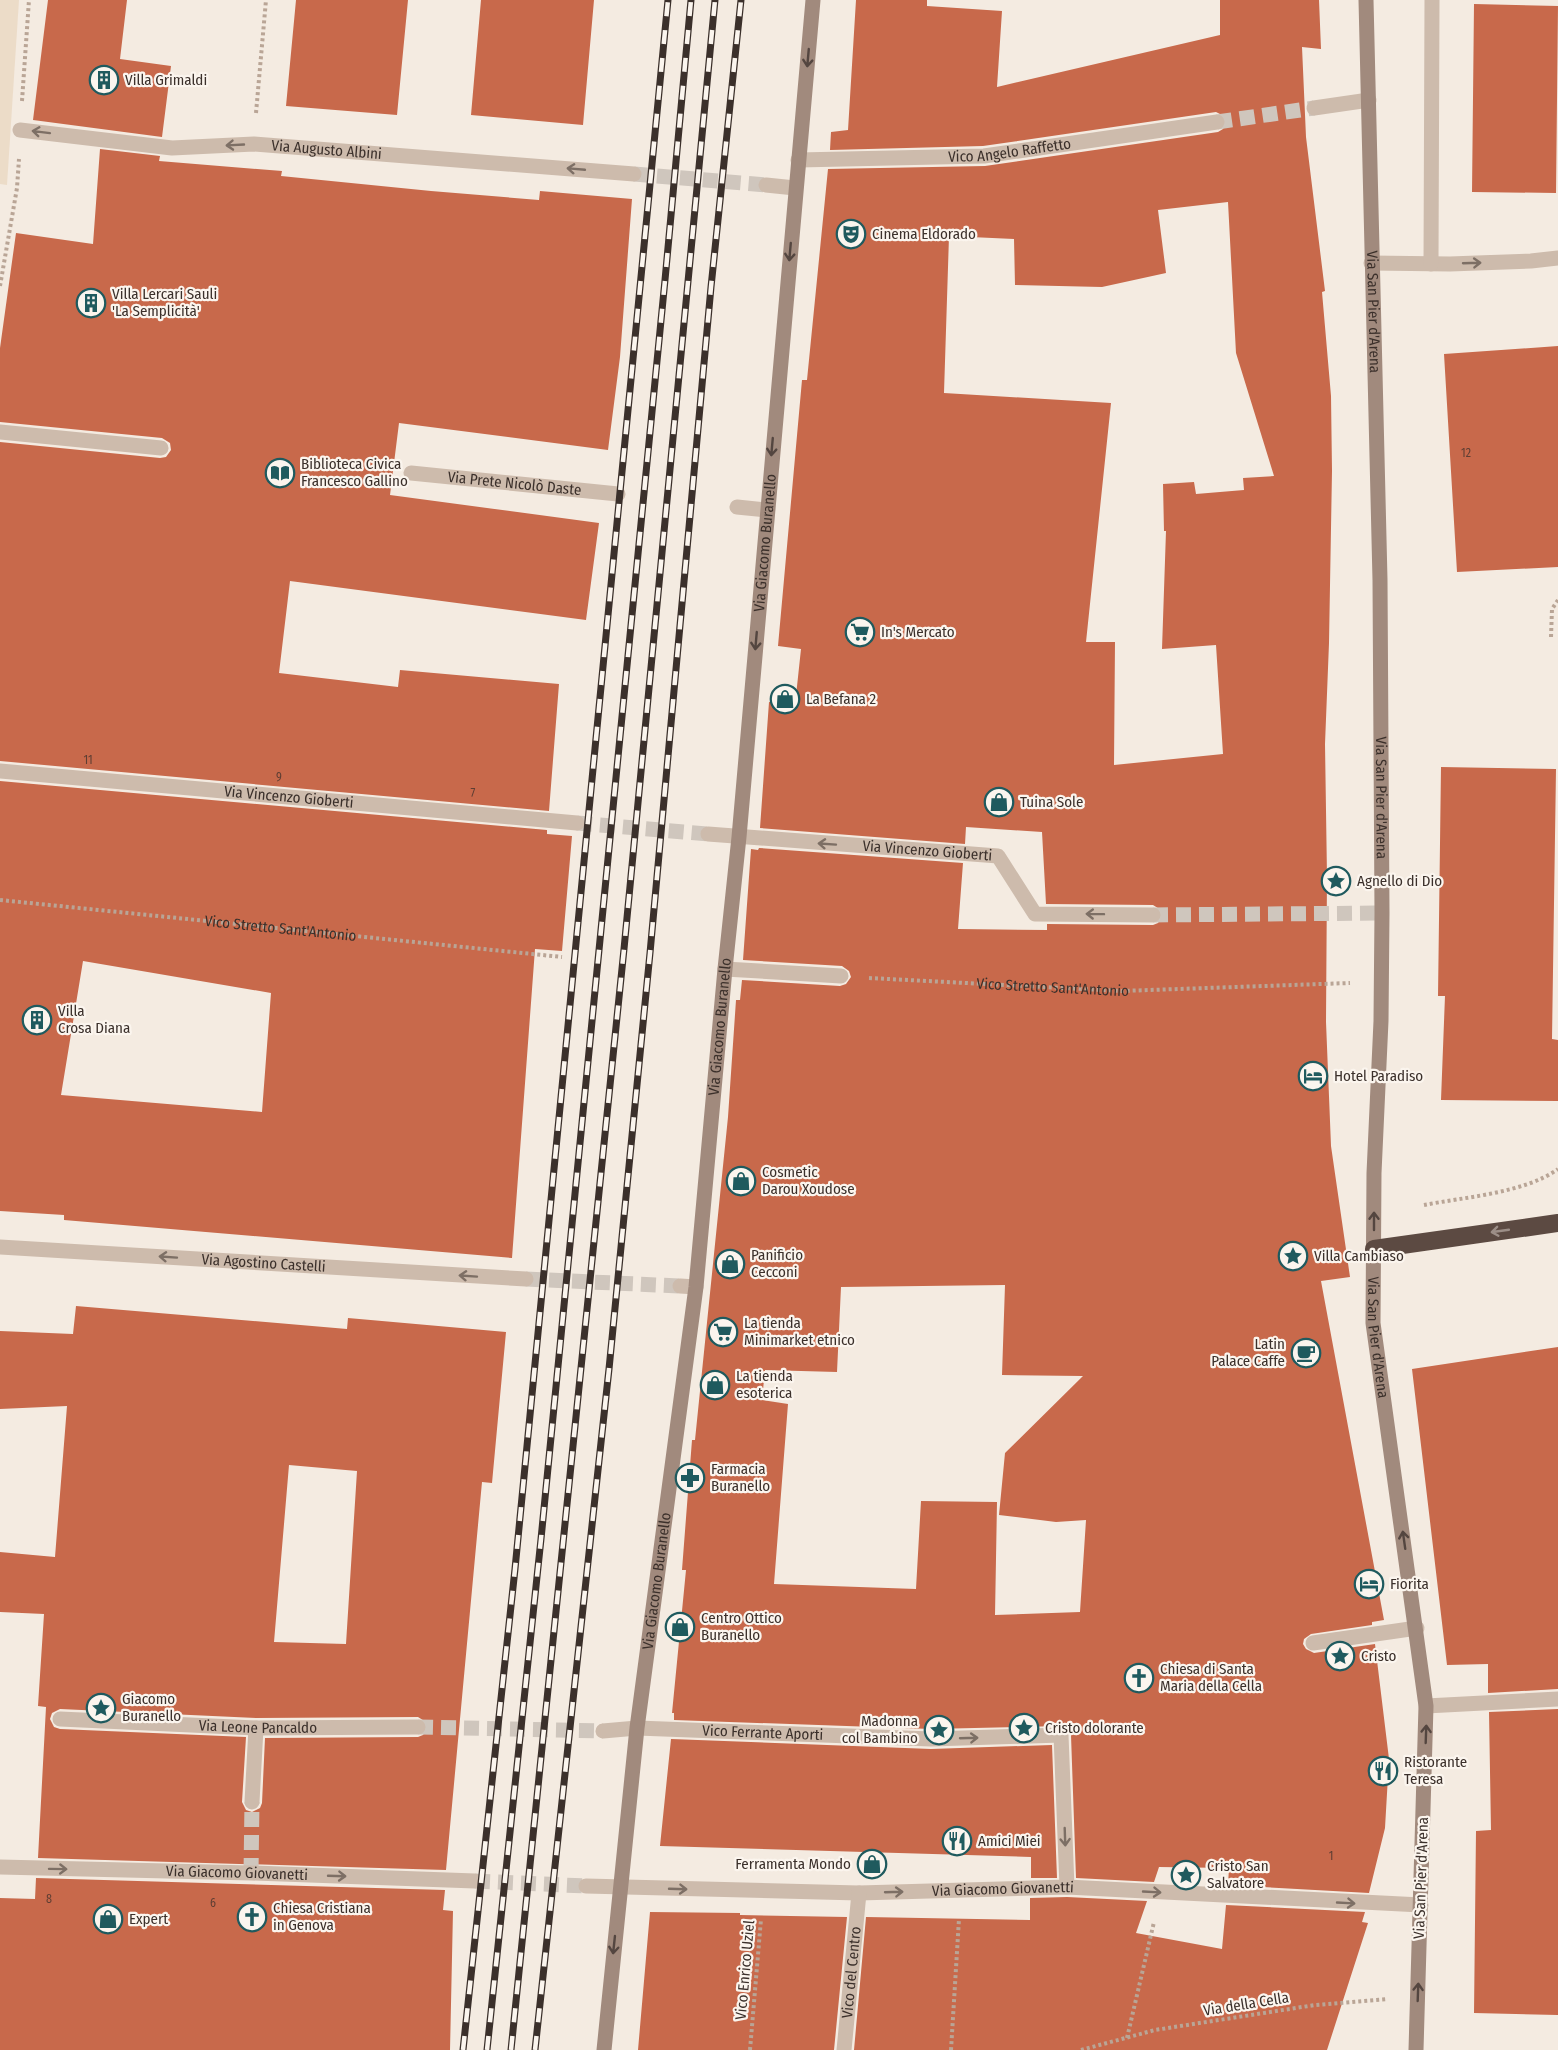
<svg xmlns="http://www.w3.org/2000/svg" width="1558" height="2050" font-family="'Fira Sans Condensed',sans-serif">
<rect width="100%" height="100%" fill="#f4ebe1"/>
<path fill="#ecdcc8" d="M0,0H19L7,185L0,184Z"/>
<path fill="#c8694b" fill-rule="evenodd" d="M48,0H127L120,59L171,66L162,137L33,120Z
M296,0H408L397,115L286,106Z
M481,0H594L583,125L471,115Z
M856,0H927V6L1002,11L997,87L1220,35V0H1319L1321,49L1302,47L1306,137L1325,291L1322,292L1331,396L1332,471L1329,643L1325,744L1327,876L1326,1022L1331,1146L1350,1277L1321,1281L1384,1620L1372,1622V1625L1311,1634L1304,1639L1303,1644L1306,1649L1314,1653L1375,1644L1389,1759L1385,1828L1369,1893L1228,1885L1229,1868L1159,1867L1154,1882L1076,1878L1071,1735L1065,1726L931,1729L674,1720V1713H672L686,1570H682L692,1440H695L728,1117L736,1000H740L742,980L840,986L846,984L851,977L849,971L842,966L743,960L751,849L758,850L759,848L963,863L958,929L1047,930V924L1153,925L1158,923L1163,916L1161,910L1153,905L1046,904L1042,832L966,827L965,844L760,828L769,702L795,705L801,649L778,646L802,380H807L828,169L985,166L1218,132L1223,129L1227,121L1224,116L1216,112L983,146L830,150L831,132L848,130ZM1228,202L1236,353L1274,476L1243,478L1244,490L1196,494L1194,482L1163,484L1164,531H1166L1162,649L1216,645L1223,754L1114,765L1115,642H1086L1111,403L944,393L949,236L1014,239L1015,285L1102,287L1166,273L1158,210ZM1005,1285L1002,1375L1083,1376L1005,1453L999,1515L1056,1522L1086,1520L1080,1612L995,1615L997,1502L921,1501L916,1589L774,1584L788,1404L762,1400L765,1370L837,1372L841,1287Z
M1474,4L1558,6L1556,193L1472,192Z
M100,149L160,156L159,161L282,171L281,176L431,191L539,200L540,191L632,199L620,357L608,450L399,423L390,495L599,523L586,620L290,581L279,673L398,687L400,670L559,684L549,811L0,761V442L160,458L166,457L171,450L170,443L162,438L0,422V348L16,233L93,244Z
M1558,346V567L1457,572L1444,354Z
M1441,767L1556,769L1552,1039L1558,1040V1101L1441,1100L1445,996H1438Z
M0,781L547,830V834L572,836L562,951L535,949L512,1258L64,1220V1215L0,1211ZM83,961L271,993L262,1112L61,1095Z
M76,1306L347,1329L348,1318L506,1332L492,1483L482,1482L446,1870L38,1858L46,1707L38,1706L44,1614L0,1612V1552L55,1557L67,1406L0,1409V1331L73,1334ZM289,1465L357,1471L346,1644L274,1642ZM60,1709L256,1718L418,1717L426,1722L428,1728L423,1735L418,1737L265,1738L262,1803L260,1808L252,1812L246,1810L242,1802L246,1737L60,1729L54,1727L50,1719L52,1713Z
M1558,1347V1689L1488,1693V1664L1447,1665L1412,1369Z
M1558,1709V2015L1474,2013L1476,1831L1491,1830L1489,1712Z
M671,1739L931,1749L1052,1745L1057,1878H1031V1857L660,1846Z
M36,1878L445,1890L443,1910L453,1911L450,2050H0V1898L35,1899Z
M1067,1897L1147,1901L1136,1933L1222,1949L1226,1905L1365,1912L1362,1922L1368,1923L1327,2050H854L866,1917L1030,1920V1898Z
M650,1912L740,1913V1915L847,1917L834,2050H638Z"/>
<g fill="none" stroke-linecap="round" stroke-linejoin="round">
<path stroke="#cfc6bd" stroke-width="15" stroke-dasharray="15 8" stroke-linecap="butt" d="M1217,122L1314,108
M634,174L766,185
M577,823L708,834
M1153,915L1382,913
M526,1279L680,1286
M418,1727L603,1731
M251,1873L252,1802
M475,1881L586,1886"/>
<g stroke="#b9a596" stroke-width="4" stroke-dasharray="3 3" stroke-linecap="butt">
<path d="M22,101L29,0"/>
<path d="M256,113L266,0"/>
<path d="M0,286L17,188L19,159"/>
<path d="M1551,637L1552,609L1558,600"/>
<path id="s1" d="M0,900L562,957"/>
<path id="s2" d="M869,978L1121,991L1350,983"/>
<path d="M1424,1205C1465,1197 1525,1193 1558,1169"/>
<path d="M1127,2038L1154,1922"/>
<path d="M750,2050L761,1919"/>
<path d="M951,2050L959,1919"/>
<path d="M1081,2050L1155,2030L1315,2005L1387,1999"/>
</g>
<g stroke="#cdbbac" stroke-width="15">
<path d="M1371,263L1450,264L1531,261L1558,258"/>
<path d="M1431,264L1432,0"/>
<path d="M0,432L161,448"/>
<path id="s3" d="M411,473L618,494"/>
<path d="M737,507L767,510"/>
<path d="M1426,1706L1558,1699"/>
</g>
<g stroke="#cdbbac" stroke-width="15">
<path d="M1314,108L1369,100"/>
<path id="s4" d="M20,130L172,148L254,144L634,174"/>
<path id="s5" d="M798,160L984,156L1217,122"/>
<path d="M766,185L795,188"/>
<path id="s6" d="M0,771L577,823"/>
<path id="s7" d="M708,834L998,856L1035,914L1153,915"/>
<path d="M725,969L841,976"/>
<path id="s8" d="M0,1247L526,1279"/>
<path d="M680,1286L696,1287"/>
<path d="M1313,1643L1417,1628"/>
<path id="s9" d="M60,1719L256,1728L418,1727"/>
<path id="s10" d="M603,1731L637,1728L931,1739L1061,1735L1067,1887"/>
<path d="M252,1802L256,1728"/>
<path id="s11" d="M0,1867L251,1873L475,1881"/>
<path id="s12" d="M586,1886L859,1893L1067,1887L1421,1905"/>
<path id="s13" d="M844,2050L859,1893"/>
</g>
<g stroke="#a18a7d" stroke-width="15">
<path id="s14" d="M1366,0L1380,580L1382,913L1381,1021L1374,1173L1373,1323L1426,1706L1416,2050"/>
<path id="s15" d="M604,2050L637,1728L696,1287L725,969L739,837L813,0"/>
</g>
<path stroke="#5c4a42" stroke-width="18" d="M1374,1249L1558,1223"/>
<g stroke="#3b302b" stroke-width="7">
<path id="rail" d="M463,2050L515,1569L668,0
M487,2050L541,1539L665,280L691,0
M511,2050L624,949L715,0
M535,2050L609,1369L650,953L711,287L741,0"/>
</g>
<use href="#rail" stroke="#fbf5ee" stroke-width="4.5" stroke-dasharray="14" stroke-linecap="butt"/>
</g>
<defs><path id="oneway-shaft" d="M-6 0H5M1.5-3L5.5 0L1.5 3" fill="none" stroke-width="1.6" stroke-linecap="round" stroke-linejoin="round" transform="scale(1.5)"/></defs>
<g stroke="#544640">
<use href="#oneway-shaft" transform="translate(808 58) rotate(95)"/>
<use href="#oneway-shaft" transform="translate(790 252) rotate(95)"/>
<use href="#oneway-shaft" transform="translate(772 447) rotate(95)"/>
<use href="#oneway-shaft" transform="translate(756 641) rotate(95)"/>
<use href="#oneway-shaft" transform="translate(1374 1221) rotate(-90)"/>
<use href="#oneway-shaft" transform="translate(1404 1540) rotate(-98)"/>
<use href="#oneway-shaft" transform="translate(1426 1734) rotate(-88)"/>
<use href="#oneway-shaft" transform="translate(614 1945) rotate(96)"/>
<use href="#oneway-shaft" transform="translate(1418 1992) rotate(-88)"/>
</g>
<g stroke="#7d6f65">
<use href="#oneway-shaft" transform="translate(41 132) rotate(-173)"/>
<use href="#oneway-shaft" transform="translate(235 145) rotate(177)"/>
<use href="#oneway-shaft" transform="translate(576 169) rotate(-175)"/>
<use href="#oneway-shaft" transform="translate(1472 263) rotate(-2)"/>
<use href="#oneway-shaft" transform="translate(827 844) rotate(-176)"/>
<use href="#oneway-shaft" transform="translate(1095 914) rotate(-179)"/>
<use href="#oneway-shaft" transform="translate(168 1257) rotate(-176)"/>
<use href="#oneway-shaft" transform="translate(468 1276) rotate(-176)"/>
<use href="#oneway-shaft" transform="translate(969 1738) rotate(-2)"/>
<use href="#oneway-shaft" transform="translate(1065 1837) rotate(88)"/>
<use href="#oneway-shaft" transform="translate(58 1869) rotate(1)"/>
<use href="#oneway-shaft" transform="translate(337 1876) rotate(2)"/>
<use href="#oneway-shaft" transform="translate(678 1889) rotate(2)"/>
<use href="#oneway-shaft" transform="translate(894 1892) rotate(-2)"/>
<use href="#oneway-shaft" transform="translate(1152 1892) rotate(3)"/>
<use href="#oneway-shaft" transform="translate(1346 1903) rotate(3)"/>
</g>
<use stroke="#9c8e87" href="#oneway-shaft" transform="translate(1500 1231) rotate(172)"/>
<defs>
<g id="building-ring" transform="scale(1.5)"><circle r="9.5" fill="#fbf5ee" stroke="#1f5a5e" stroke-width="1.5"/><path d="M-4-6H4V6H1V3H-1V6H-4ZM-2.5-4.3h1.7v1.8h-1.7ZM.8-4.3h1.7v1.8H.8ZM-2.5-1h1.7V.8h-1.7ZM.8-1h1.7V.8H.8Z" fill="#1f5a5e"/></g>
<g id="theatre-ring" transform="scale(1.5)"><circle r="9.5" fill="#fbf5ee" stroke="#1f5a5e" stroke-width="1.5"/><path d="M-5-5.5Q0-4 5-5.5V0Q5 5 0 6Q-5 5-5 0ZM-3.3-2.5H-1v1.5H-3.3ZM1-2.5H3.3v1.5H1ZM-2.8 1Q0 5.5 2.8 1Z" fill="#1f5a5e"/></g>
<g id="library-ring" transform="scale(1.5)"><circle r="9.5" fill="#fbf5ee" stroke="#1f5a5e" stroke-width="1.5"/><path d="M-6-4Q-3-5.5-.7-3.5V5Q-3 3-6 4ZM6-4Q3-5.5 .7-3.5V5Q3 3 6 4Z" fill="#1f5a5e"/></g>
<g id="supermarket-ring" transform="scale(1.5)"><circle r="9.5" fill="#fbf5ee" stroke="#1f5a5e" stroke-width="1.5"/><path d="M-6-5.5h2.5l.6 2H6L4.5 2H-2.5L-4.4-4H-6ZM-1.5 3.2a1.3 1.3 0 1 0 .1 0ZM3 3.2a1.3 1.3 0 1 0 .1 0Z" fill="#1f5a5e"/></g>
<g id="shop-ring" transform="scale(1.5)"><circle r="9.5" fill="#fbf5ee" stroke="#1f5a5e" stroke-width="1.5"/><path d="M-5-2.5h2.3a2.7 3.5 0 0 1 5.4 0H5L5.5 6h-11ZM-1.5-2.5h3a1.5 2.3 0 0 0-3 0Z" fill="#1f5a5e"/></g>
<g id="sight-ring" transform="scale(1.5)"><circle r="9.5" fill="#fbf5ee" stroke="#1f5a5e" stroke-width="1.5"/><path d="M0-6L1.8-2.2L6-1.7L2.9 1.2L3.7 5.4L0 3.3L-3.7 5.4L-2.9 1.2L-6-1.7L-1.8-2.2Z" fill="#1f5a5e"/></g>
<g id="hotel-ring" transform="scale(1.5)"><circle r="9.5" fill="#fbf5ee" stroke="#1f5a5e" stroke-width="1.5"/><path d="M-6-4.5h1.5V1H6V5H4.5V3h-9V5H-6ZM-4 0a1.8 1.8 0 1 1 3.6 0ZM.5 0V-2.5h3Q6-2.5 6 0Z" fill="#1f5a5e"/></g>
<g id="cafe-ring" transform="scale(1.5)"><circle r="9.5" fill="#fbf5ee" stroke="#1f5a5e" stroke-width="1.5"/><path d="M-5.5-4.5H6V0H3Q3 3.5 0 3.5H-2.5Q-5.5 3.5-5.5 0ZM3-3.2v2h1.7v-2ZM-6 4.5H4V6H-6Z" fill="#1f5a5e"/></g>
<g id="pharmacy-ring" transform="scale(1.5)"><circle r="9.5" fill="#fbf5ee" stroke="#1f5a5e" stroke-width="1.5"/><path d="M-2-6h4v4h4v4h-4v4h-4v-4h-4v-4h4Z" fill="#1f5a5e"/></g>
<g id="church-ring" transform="scale(1.5)"><circle r="9.5" fill="#fbf5ee" stroke="#1f5a5e" stroke-width="1.5"/><path d="M-1.2-6h2.4v3.5h3.3v2.4h-3.3V6h-2.4V-.1h-3.3v-2.4h3.3Z" fill="#1f5a5e"/></g>
<g id="restaurant-ring" transform="scale(1.5)"><circle r="9.5" fill="#fbf5ee" stroke="#1f5a5e" stroke-width="1.5"/><path d="M-5-6h1v4h1v-4h1v4h1v-4h1v5L-1.5 .5V6h-2V.5L-5-1ZM5-6V6H3V1.5H1.5Q1.5-4 5-6Z" fill="#1f5a5e"/></g>
</defs>
<g fill-rule="evenodd">
<use href="#building-ring" x="104" y="80"/>
<use href="#theatre-ring" x="851" y="234"/>
<use href="#building-ring" x="91" y="303"/>
<use href="#library-ring" x="280" y="473"/>
<use href="#supermarket-ring" x="860" y="632"/>
<use href="#shop-ring" x="785" y="699"/>
<use href="#shop-ring" x="999" y="802"/>
<use href="#sight-ring" x="1336" y="881"/>
<use href="#building-ring" x="37" y="1020"/>
<use href="#hotel-ring" x="1313" y="1076"/>
<use href="#shop-ring" x="741" y="1181"/>
<use href="#sight-ring" x="1293" y="1256"/>
<use href="#shop-ring" x="730" y="1264"/>
<use href="#supermarket-ring" x="723" y="1332"/>
<use href="#cafe-ring" x="1306" y="1353"/>
<use href="#shop-ring" x="715" y="1385"/>
<use href="#pharmacy-ring" x="690" y="1478"/>
<use href="#hotel-ring" x="1369" y="1584"/>
<use href="#shop-ring" x="680" y="1627"/>
<use href="#sight-ring" x="1340" y="1656"/>
<use href="#church-ring" x="1139" y="1678"/>
<use href="#sight-ring" x="101" y="1708"/>
<use href="#sight-ring" x="1024" y="1728"/>
<use href="#sight-ring" x="939" y="1730"/>
<use href="#restaurant-ring" x="1383" y="1771"/>
<use href="#restaurant-ring" x="957" y="1841"/>
<use href="#shop-ring" x="872" y="1864"/>
<use href="#sight-ring" x="1186" y="1875"/>
<use href="#church-ring" x="252" y="1917"/>
<use href="#shop-ring" x="108" y="1919"/>
</g>
<g text-anchor="middle" dominant-baseline="central" stroke-width="4.5" stroke-linejoin="round" paint-order="stroke">
<g font-size="12" fill="#5e3e33">
<text x="1466" y="453">12</text>
<text x="88" y="760">11</text>
<text x="279" y="777">9</text>
<text x="473" y="793">7</text>
<text x="1331" y="1856">1</text>
<text x="49" y="1899">8</text>
<text x="213" y="1903">6</text>
</g>
<g font-size="15" fill="#3b302b" stroke="#fbf5ee" text-anchor="start">
<text x="125" y="80">Villa Grimaldi</text>
<text x="872" y="234">Cinema Eldorado</text>
<text x="112" y="294">Villa Lercari Sauli<tspan x="112" dy="17">'La Semplicità'</tspan></text>
<text x="301" y="464">Biblioteca Civica<tspan x="301" dy="17">Francesco Gallino</tspan></text>
<text x="881" y="632">In's Mercato</text>
<text x="806" y="699">La Befana 2</text>
<text x="1020" y="802">Tuina Sole</text>
<text x="1357" y="881">Agnello di Dio</text>
<text x="58" y="1011">Villa<tspan x="58" dy="17">Crosa Diana</tspan></text>
<text x="1334" y="1076">Hotel Paradiso</text>
<text x="762" y="1172">Cosmetic<tspan x="762" dy="17">Darou Xoudose</tspan></text>
<text x="751" y="1255">Panificio<tspan x="751" dy="17">Cecconi</tspan></text>
<text x="1314" y="1256">Villa Cambiaso</text>
<text x="744" y="1323">La tienda<tspan x="744" dy="17">Minimarket etnico</tspan></text>
<text x="1285" y="1344" text-anchor="end">Latin<tspan x="1285" dy="17">Palace Caffe</tspan></text>
<text x="736" y="1376">La tienda<tspan x="736" dy="17">esoterica</tspan></text>
<text x="711" y="1469">Farmacia<tspan x="711" dy="17">Buranello</tspan></text>
<text x="1390" y="1584">Fiorita</text>
<text x="701" y="1618">Centro Ottico<tspan x="701" dy="17">Buranello</tspan></text>
<text x="1361" y="1656">Cristo</text>
<text x="1160" y="1669">Chiesa di Santa<tspan x="1160" dy="17">Maria della Cella</tspan></text>
<text x="122" y="1699">Giacomo<tspan x="122" dy="17">Buranello</tspan></text>
<text x="918" y="1721" text-anchor="end">Madonna<tspan x="918" dy="17">col Bambino</tspan></text>
<text x="1045" y="1728">Cristo dolorante</text>
<text x="1404" y="1762">Ristorante<tspan x="1404" dy="17">Teresa</tspan></text>
<text x="978" y="1841">Amici Miei</text>
<text x="851" y="1864" text-anchor="end">Ferramenta Mondo</text>
<text x="1207" y="1866">Cristo San<tspan x="1207" dy="17">Salvatore</tspan></text>
<text x="273" y="1908">Chiesa Cristiana<tspan x="273" dy="17">in Genova</tspan></text>
<text x="129" y="1919">Expert</text>
</g>
<g font-size="15" fill="#3b302b" stroke="#fbf5ee">
<text stroke="none"><textPath href="#s4" startOffset="308">Via Augusto Albini</textPath></text>
<text stroke="none"><textPath href="#s5" startOffset="212">Vico Angelo Raffetto</textPath></text>
<text stroke="none"><textPath href="#s14" startOffset="312">Via San Pier d'Arena</textPath></text>
<text stroke="none"><textPath href="#s3" startOffset="104">Via Prete Nicolò Daste</textPath></text>
<text stroke="none"><textPath href="#s15" startOffset="1516">Via Giacomo Buranello</textPath></text>
<text stroke="none"><textPath href="#s6" startOffset="290">Via Vincenzo Gioberti</textPath></text>
<text stroke="none"><textPath href="#s14" startOffset="798">Via San Pier d'Arena</textPath></text>
<text stroke="none"><textPath href="#s7" startOffset="220">Via Vincenzo Gioberti</textPath></text>
<text stroke="none"><textPath href="#s1" startOffset="282">Vico Stretto Sant'Antonio</textPath></text>
<text stroke="none"><textPath href="#s2" startOffset="184">Vico Stretto Sant'Antonio</textPath></text>
<text stroke="none"><textPath href="#s15" startOffset="1030">Via Giacomo Buranello</textPath></text>
<text stroke="none"><textPath href="#s8" startOffset="264">Via Agostino Castelli</textPath></text>
<text stroke="none"><textPath href="#s14" startOffset="1338">Via San Pier d'Arena</textPath></text>
<text stroke="none"><textPath href="#s15" startOffset="472">Via Giacomo Buranello</textPath></text>
<text stroke="none"><textPath href="#s9" startOffset="198">Via Leone Pancaldo</textPath></text>
<text stroke="none"><textPath href="#s10" startOffset="160">Vico Ferrante Aporti</textPath></text>
<text stroke="none"><textPath href="#s11" startOffset="237">Via Giacomo Giovanetti</textPath></text>
<text transform="translate(1421 1878) rotate(-88)">Via San Pier d'Arena</text>
<text stroke="none"><textPath href="#s12" startOffset="417">Via Giacomo Giovanetti</textPath></text>
<text transform="translate(745 1970) rotate(-85)">Vico Enrico Uziel</text>
<text stroke="none"><textPath href="#s13" startOffset="78">Vico del Centro</textPath></text>
<text transform="translate(1246 2004) rotate(-9)">Via della Cella</text>
</g>
</g>
</svg>
